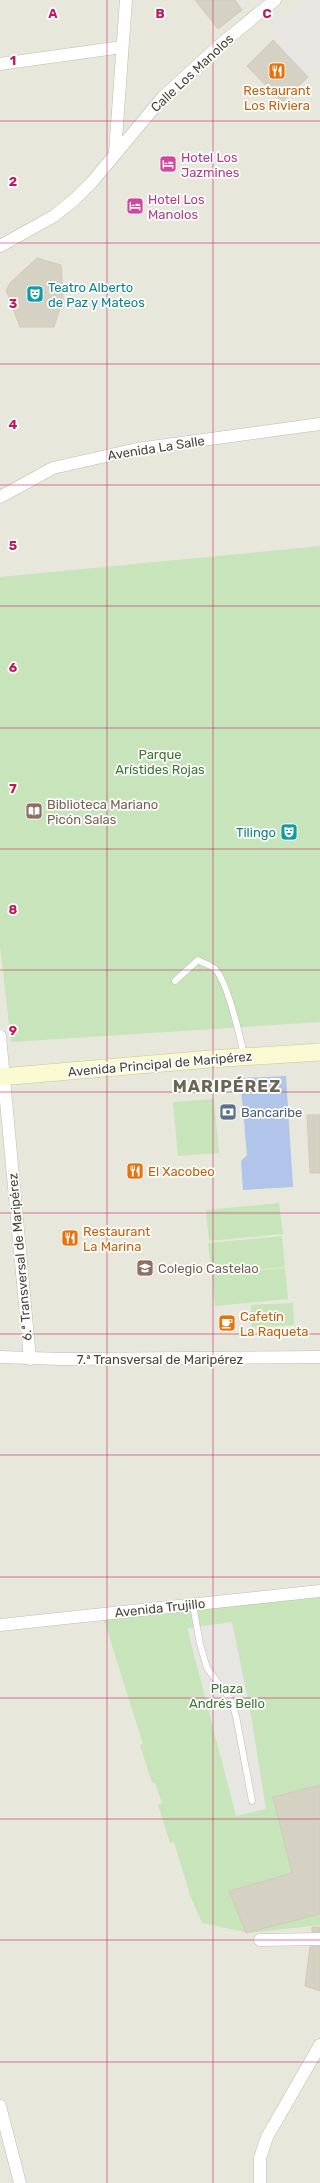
<svg xmlns="http://www.w3.org/2000/svg" width="320" height="2183" font-family="Rubik,sans-serif">
<rect width="100%" height="100%" fill="#f4f4ec"/>
<path fill="#e8e7db" d="M0,0H320V2183H0Z"/>
<path fill="#c7e4ba" d="M320,546V1022L11,1042L0,946V577Z
M214,1099L219,1153L178,1156L173,1102Z
M279,1203L283,1234L209,1241L206,1210Z
M282,1236L285,1267L212,1274L208,1243Z
M285,1268L288,1299L215,1306L212,1275Z
M293,1303L294,1325L252,1327L251,1305Z
M320,1591V1925L250,1933L202,1923L190,1895L174,1842L170,1843L158,1805L162,1803L155,1783H152L140,1745L143,1744L102,1614Z"/>
<path fill="#e7e6e3" d="M235,0H252L243,10Z
M307,0L320,9V66L309,77L265,34Z
M232,1622L250,1709L266,1809L236,1816L187,1628Z"/>
<path fill="#b0c5e9" d="M286,1076L293,1187L243,1190L241,1161L247,1155L240,1078Z"/>
<path fill="#d5d2c3" stroke="#cfcbb7" d="M195,0H235L242,10L218,29Z
M273,40L308,77L282,102L247,66Z
M37,258L61,265L63,299L54,327H20L6,290L11,282Z
M307,1115H320V1173H310Z
M320,1785V1914L246,1933L229,1891L292,1873L273,1797Z
M312,1927H320V1932H312Z
M320,1946V1991L305,1986L310,1947Z"/>
<g fill="none" stroke-linecap="round" stroke-linejoin="round">
<g stroke="#bfbdb0" stroke-width="7">
<path id="lane" d="M175,981L198,960C203,963 211,965 215,969C227,981 240,1037 244,1055
M193,1605L200,1644L207,1668L230,1699L236,1716L252,1801"/>
</g>
<g stroke="#bfbdb0" stroke-width="13">
<path id="street" d="M0,64L122,47
M115,153L126,0
M0,246L54,216L75,199L92,182L163,97L221,44L275,0
M0,497L53,468L137,449L320,424
M0,1036L30,1359
M0,1357L62,1359L320,1357
M0,1625L320,1591
M260,1940L320,1939
M0,2106L20,2183
M260,2183V2158L267,2137L320,2045"/>
</g>
<g stroke="#c9c79d" stroke-width="18">
<path id="secondary" d="M0,1077L210,1059L320,1052"/>
</g>
<use href="#lane" stroke="#fff" stroke-width="6"/>
<use href="#street" stroke="#fff" stroke-width="12"/>
<use href="#secondary" stroke="#f9f9d2" stroke-width="17"/>
</g>
<path fill="none" stroke="#c2185b" stroke-width="1" stroke-opacity="0.55" d="M107,0V2183M213,0V2183M0,121H320M0,243H320M0,364H320M0,485H320M0,606H320M0,728H320M0,849H320M0,970H320M0,1092H320M0,1213H320M0,1334H320M0,1455H320M0,1577H320M0,1698H320M0,1819H320M0,1940H320M0,2062H320"/>
<defs>
<g id="restaurant-square" transform="scale(0.9)"><rect x="-9" y="-9" width="18" height="18" rx="4" fill="#e8710a" stroke="#fff"/><path d="M-5-6h1v4h1v-4h1v4h1v-4h1v5L-1.5 .5V6h-2V.5L-5-1ZM5-6V6H3V1.5H1.5Q1.5-4 5-6Z" fill="#fff"/></g>
<g id="hotel-square" transform="scale(0.9)"><rect x="-9" y="-9" width="18" height="18" rx="4" fill="#d1479c" stroke="#fff"/><path d="M-6-4.5h1.5V1H6V5H4.5V3h-9V5H-6ZM-4 0a1.8 1.8 0 1 1 3.6 0ZM.5 0V-2.5h3Q6-2.5 6 0Z" fill="#fff"/></g>
<g id="theatre-square" transform="scale(0.9)"><rect x="-9" y="-9" width="18" height="18" rx="4" fill="#0f9aa8" stroke="#fff"/><path d="M-5-5.5Q0-4 5-5.5V0Q5 5 0 6Q-5 5-5 0ZM-3.3-2.5H-1v1.5H-3.3ZM1-2.5H3.3v1.5H1ZM-2.8 1Q0 5.5 2.8 1Z" fill="#fff"/></g>
<g id="library-square" transform="scale(0.9)"><rect x="-9" y="-9" width="18" height="18" rx="4" fill="#8d6e63" stroke="#fff"/><path d="M-6-4Q-3-5.5-.7-3.5V5Q-3 3-6 4ZM6-4Q3-5.5 .7-3.5V5Q3 3 6 4Z" fill="#fff"/></g>
<g id="bank-square" transform="scale(0.9)"><rect x="-9" y="-9" width="18" height="18" rx="4" fill="#5c6f8a" stroke="#fff"/><path d="M-6-4H6V4H-6ZM0-2.3a2.3 2.3 0 1 0 0 4.6a2.3 2.3 0 1 0 0-4.6Z" fill="#fff"/></g>
<g id="school-square" transform="scale(0.9)"><rect x="-9" y="-9" width="18" height="18" rx="4" fill="#8d6e63" stroke="#fff"/><path d="M0-5L7-2L0 1L-7-2ZM-4 1L0 2.5L4 1V4Q0 6-4 4Z" fill="#fff"/></g>
<g id="cafe-square" transform="scale(0.9)"><rect x="-9" y="-9" width="18" height="18" rx="4" fill="#e8710a" stroke="#fff"/><path d="M-5.5-4.5H6V0H3Q3 3.5 0 3.5H-2.5Q-5.5 3.5-5.5 0ZM3-3.2v2h1.7v-2ZM-6 4.5H4V6H-6Z" fill="#fff"/></g>
</defs>
<g fill-rule="evenodd">
<use href="#restaurant-square" x="277" y="71"/>
<use href="#hotel-square" x="168" y="164"/>
<use href="#hotel-square" x="135" y="206"/>
<use href="#theatre-square" x="35" y="294"/>
<use href="#library-square" x="34" y="811"/>
<use href="#theatre-square" x="289" y="832"/>
<use href="#bank-square" x="228" y="1112"/>
<use href="#restaurant-square" x="135" y="1171"/>
<use href="#restaurant-square" x="70" y="1238"/>
<use href="#school-square" x="145" y="1268"/>
<use href="#cafe-square" x="227" y="1323"/>
</g>
<g text-anchor="middle" dominant-baseline="central" stroke-width="3.5" stroke-linejoin="round" paint-order="stroke">
<g font-size="13" fill="#48463b" stroke="#fff">
<text transform="translate(192 73) rotate(-43)">Calle Los Manolos</text>
<text transform="translate(156 448) rotate(-9)">Avenida La Salle</text>
<text transform="translate(160 1064) rotate(-5)">Avenida Principal de Maripérez</text>
<text transform="translate(20 1257) rotate(-95)">6.ª Transversal de Maripérez</text>
<text x="160" y="1359">7.ª Transversal de Maripérez</text>
<text transform="translate(160 1608) rotate(-6)">Avenida Trujillo</text>
</g>
<g font-size="13" fill="#c56008" stroke="#fff" text-anchor="start">
<text x="277" y="90" text-anchor="middle">Restaurant<tspan x="277" dy="15">Los Riviera</tspan></text>
<text x="148" y="1171">El Xacobeo</text>
<text x="83" y="1231">Restaurant<tspan x="83" dy="15">La Marina</tspan></text>
<text x="240" y="1316">Cafetín<tspan x="240" dy="15">La Raqueta</tspan></text>
</g>
<g font-size="13" fill="#b23c85" stroke="#fff" text-anchor="start">
<text x="181" y="157">Hotel Los<tspan x="181" dy="15">Jazmines</tspan></text>
<text x="148" y="199">Hotel Los<tspan x="148" dy="15">Manolos</tspan></text>
</g>
<g font-size="13" fill="#0d838f" stroke="#fff" text-anchor="start">
<text x="48" y="287">Teatro Alberto<tspan x="48" dy="15">de Paz y Mateos</tspan></text>
<text x="276" y="832" text-anchor="end">Tilingo</text>
</g>
<g font-size="13" fill="#3d7433" stroke="#fff">
<text x="160" y="754">Parque<tspan x="160" dy="15">Arístides Rojas</tspan></text>
<text x="227" y="1688">Plaza<tspan x="227" dy="15">Andrés Bello</tspan></text>
</g>
<g font-size="13" fill="#785e54" stroke="#fff" text-anchor="start">
<text x="47" y="804">Biblioteca Mariano<tspan x="47" dy="15">Picón Salas</tspan></text>
<text x="158" y="1268">Colegio Castelao</text>
</g>
<g font-size="13" fill="#4e5e75" stroke="#fff" text-anchor="start">
<text x="241" y="1112">Bancaribe</text>
</g>
<g font-size="17" font-weight="bold" letter-spacing="1" fill="#6a6653" stroke="#fff">
<text x="227" y="1086">MARIPÉREZ</text>
</g>
</g>
<g font-size="13" text-anchor="middle" font-weight="bold" fill="#c2185b" stroke="#fff" stroke-width="3.5" stroke-linejoin="round" paint-order="stroke">
<text x="53" y="18">A</text>
<text x="160" y="18">B</text>
<text x="267" y="18">C</text>
<text x="13" y="65">1</text>
<text x="13" y="186">2</text>
<text x="13" y="308">3</text>
<text x="13" y="429">4</text>
<text x="13" y="550">5</text>
<text x="13" y="672">6</text>
<text x="13" y="793">7</text>
<text x="13" y="914">8</text>
<text x="13" y="1035">9</text>
</g>
</svg>
